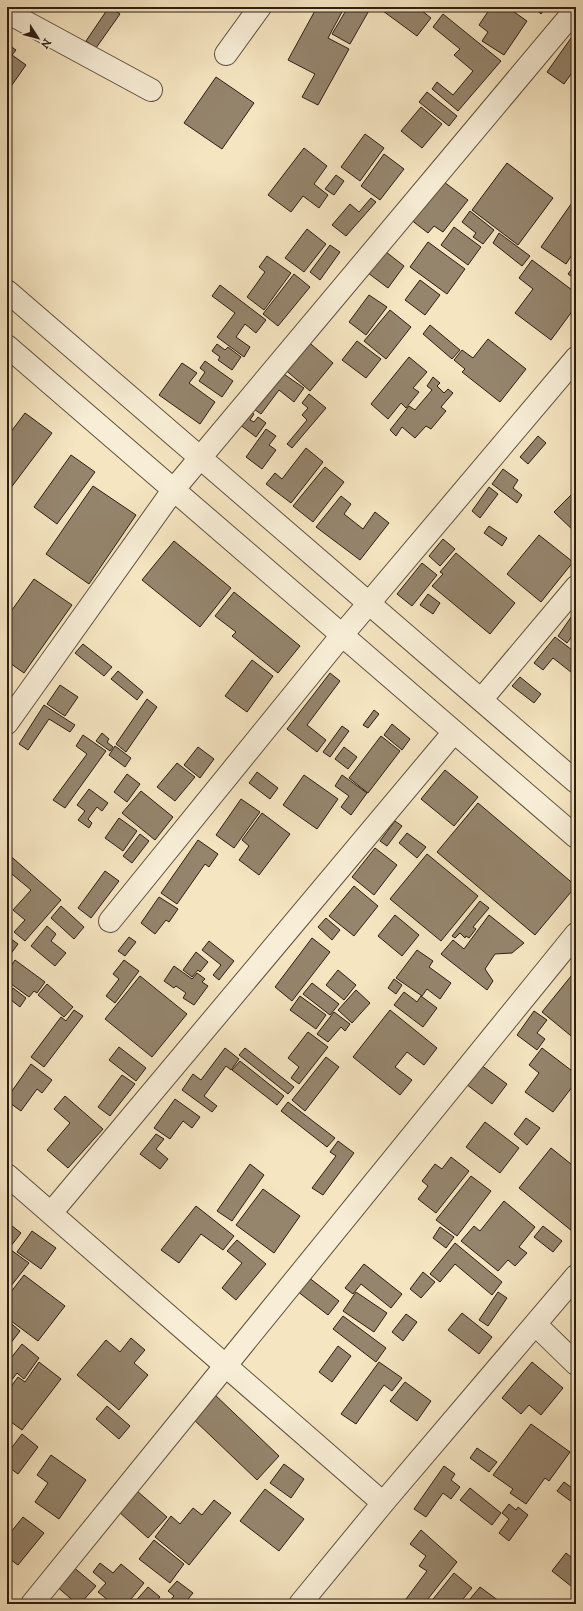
<svg xmlns="http://www.w3.org/2000/svg" width="583" height="1611" font-family="'IM FELL DW Pica',serif">
<rect width="100%" height="100%" fill="#f5e5c1"/>
<filter id="stains"><feTurbulence type="fractalNoise" baseFrequency=".005" numOctaves="4"/><feColorMatrix values="0 0 0 0 .2 0 0 0 0 .09 0 0 0 0 .02 0 0 0 .5 -.17"/></filter>
<radialGradient id="worn" r=".72"><stop offset=".6" stop-color="#630" stop-opacity="0"/><stop offset="1" stop-color="#630" stop-opacity=".3"/></radialGradient>
<path fill="#95856d" stroke="#2d1e11" d="M18,7H36L31,14Z
M109,7L120,14L96,48L86,41Z
M112,7H124L120,12Z
M317,7H337L343,10L328,38L349,49L318,105L302,97L315,74L288,60Z
M348,7H371L350,44L332,34Z
M386,7H417L431,18L417,36L383,11Z
M491,7H507L527,21L504,55L482,41L488,32L479,25Z
M533,7H546L541,14Z
M443,14L501,61L458,111L432,89L437,82L453,95L473,71L454,55L460,49L433,27Z
M576,31V67L564,84L547,72Z
M7,44L16,50L12,55L26,65L7,92Z
M216,77L254,103L222,149L184,123Z
M427,92L457,116L449,126L419,102Z
M421,107L442,124L422,148L401,131Z
M365,134L384,148L360,181L341,167Z
M304,148L327,166L314,184L328,195L319,208L303,196L291,212L268,195Z
M384,154L404,169L380,200L361,186Z
M507,163L553,198L518,245L472,210Z
M336,175L344,181L334,195L325,189Z
M440,179L468,200L443,232L434,226L428,233L410,219Z
M576,197V249L566,264L541,247Z
M371,198L376,202L346,236L332,225L350,204L359,212Z
M470,211L494,230L483,244L473,237L476,233L462,222Z
M454,227L481,247L468,265L441,245Z
M307,229L326,244L304,272L285,258Z
M499,233L530,256L522,266L493,243Z
M428,242L465,269L447,294L410,267Z
M330,245L340,252L320,280L310,272Z
M381,248L404,266L388,288L364,270Z
M267,256L291,273L264,310L247,297L265,272L259,267Z
M532,260L576,293V306L551,340L515,313L533,289L519,278Z
M576,263V280L568,274Z
M294,274L310,287L278,326L263,314Z
M420,280L440,295L425,315L405,300Z
M220,285L266,320L256,333L245,324L236,337L250,347L244,357L217,337L235,313L212,296Z
M369,295L387,307L366,335L349,322Z
M390,310L411,327L386,359L364,341Z
M430,325L460,350L452,359L423,334Z
M305,339L333,363L310,391L282,367Z
M488,339L526,369L500,402L462,372L465,369L454,360L462,350L473,358Z
M357,341L381,359L366,378L342,360Z
M217,344L225,350L228,347L241,357L232,370L218,360L220,357L212,351Z
M409,357L427,372L413,388L419,392L406,408L401,403L388,419L371,404Z
M205,361L233,381L222,397L199,381L205,372L200,368Z
M182,363L197,373L189,383L215,402L200,424L159,395Z
M278,370L304,388L294,402L279,390L261,414L251,407Z
M433,377L440,383L437,386L444,393L448,389L453,393L441,407L446,411L431,429L426,426L415,438L402,427L396,436L390,430L409,406L415,410L432,390L427,386Z
M309,394L326,408L292,448L287,444L307,420L302,415L308,408L302,403Z
M249,411L254,414L250,420L254,422L258,417L266,423L256,437L239,424Z
M25,413L52,433L10,489L7,487V437Z
M266,429L276,436L269,445L276,450L262,469L246,457Z
M538,436L546,443L528,464L520,457Z
M306,448L323,462L291,503L266,484L275,473L282,479Z
M71,455L95,472L57,524L34,507Z
M325,467L344,482L313,522L293,506Z
M503,469L518,480L513,488L522,495L517,503L492,484Z
M93,486L136,515L89,584L46,554Z
M489,487L498,494L480,518L472,511Z
M576,490V533L554,512Z
M341,496L351,504L344,514L363,529L375,512L389,523L360,560L316,527Z
M489,526L507,538L502,546L484,533Z
M539,535L573,562L541,602L507,574Z
M443,539L455,549L440,566L429,556Z
M174,541L231,588L200,627L142,580Z
M456,553L515,603L490,634L432,586L443,574L440,572Z
M422,563L437,575L412,606L397,594Z
M34,579L72,605L24,673L7,661V634L11,629L7,626V617Z
M234,592L300,646L278,673L232,636L236,632L215,616Z
M428,594L440,603L433,614L420,605Z
M576,610V631L567,643L558,636Z
M555,637L576,653V676L553,658L543,670L534,663Z
M83,644L112,667L104,676L75,653Z
M252,660L273,676L247,712L225,696Z
M118,671L143,692L137,700L111,679Z
M330,673L340,681L307,725L326,740L317,752L287,729Z
M520,677L541,694L534,703L512,686Z
M60,685L78,697L65,716L47,704Z
M147,699L157,707L126,752L116,744Z
M44,705L75,725L70,732L49,719L28,750L19,744Z
M374,710L379,714L368,728L363,725Z
M392,724L410,739L402,750L384,735Z
M342,726L349,731L330,757L323,752Z
M102,733L109,739L107,742L113,747L110,751L96,741Z
M83,735L106,751L65,808L53,800L87,754L76,746Z
M381,736L400,751L368,793L349,778Z
M115,746L131,758L125,767L109,755Z
M198,747L214,759L200,778L184,765Z
M344,747L357,757L348,769L335,759Z
M177,763L195,777L175,801L157,787Z
M445,770L478,797L454,826L421,799Z
M257,772L278,788L270,799L249,783Z
M127,774L140,784L127,802L114,792Z
M304,775L338,799L317,829L283,805Z
M342,775L367,793L351,815L341,807L349,796L335,786Z
M89,789L108,803L102,811L97,807L88,819L92,823L89,828L78,820L85,811L77,805Z
M141,791L173,817L155,840L122,813Z
M241,799L260,812L234,848L216,835Z
M478,803L576,886L535,935L437,852Z
M262,813L290,834L259,875L239,860L249,846L242,840Z
M119,818L137,831L123,851L105,838Z
M395,821L402,826L387,846L380,841Z
M407,833L426,847L417,858L399,843Z
M140,834L149,841L132,863L123,856Z
M198,840L218,854L209,867L205,864L177,904L161,893Z
M375,848L397,865L374,895L352,877Z
M7,853L61,900L25,941L14,932L25,920L13,910L31,890L7,870Z
M427,854L478,896L441,941L390,899Z
M105,871L119,881L91,918L78,908Z
M354,886L378,906L354,936L329,916Z
M159,897L178,909L169,922L166,920L155,934L141,923Z
M480,901L489,908L473,927L476,929L469,938L466,936L465,938L460,933L455,938L452,936Z
M61,906L84,927L74,939L51,918Z
M395,915L419,935L402,956L378,936Z
M489,915L524,943L512,953L495,954L485,969L493,981L487,990L441,954L453,940L464,949Z
M326,918L340,930L332,940L318,927Z
M47,926L56,934L51,941L66,953L55,966L31,946Z
M7,936L18,944L7,959Z
M129,937L136,942L125,956L118,951Z
M312,938L330,952L292,1001L275,987Z
M209,941L234,961L219,980L213,975L221,965L202,950Z
M417,950L433,961L429,967L451,983L440,999L427,989L422,996L396,978Z
M196,952L208,962L200,972L198,970L192,977L183,970Z
M15,960L45,982L37,993L34,991L29,997L7,981V972Z
M124,960L139,971L115,1003L106,996L119,979L113,974Z
M174,966L192,979L197,973L205,979L202,982L208,986L194,1005L183,998L186,993L176,986L174,988L164,981Z
M338,970L356,985L344,1000L326,985Z
M576,970V1040L542,1012Z
M140,976L187,1014L152,1057L105,1019Z
M394,979L402,985L396,994L388,988Z
M312,983L339,1004L330,1015L303,994Z
M47,984L73,1007L64,1017L38,995Z
M13,988L26,998L20,1007L7,997Z
M356,990L370,1003L352,1023L338,1010Z
M404,992L417,1002L421,996L437,1008L423,1027L394,1005Z
M300,996L326,1015L316,1029L290,1010Z
M74,1010L83,1016L44,1067L31,1057L61,1017L66,1021Z
M390,1010L437,1048L424,1065L407,1052L395,1067L412,1080L400,1095L353,1057Z
M534,1011L547,1020L537,1033L545,1039L537,1050L517,1035Z
M334,1012L350,1024L345,1031L341,1027L328,1042L317,1034Z
M308,1032L328,1047L299,1084L291,1078L299,1067L288,1058Z
M119,1047L146,1068L136,1081L109,1060Z
M225,1048L239,1059L231,1070L226,1066L204,1096L217,1106L212,1112L182,1090L193,1074L201,1080Z
M245,1048L294,1087L288,1094L239,1055Z
M542,1048L576,1074V1082L553,1112L525,1092L539,1073L529,1065Z
M326,1057L339,1067L305,1111L292,1100Z
M240,1061L284,1096L277,1105L232,1070Z
M31,1064L52,1080L42,1093L37,1089L21,1111L7,1101V1098Z
M481,1065L507,1084L492,1104L466,1084Z
M122,1075L135,1084L110,1116L98,1107Z
M65,1096L103,1129L68,1168L47,1150L70,1123L54,1109Z
M175,1099L200,1117L192,1128L183,1121L170,1139L154,1128Z
M288,1102L335,1138L327,1147L281,1111Z
M526,1118L540,1128L527,1145L514,1134Z
M485,1122L519,1148L500,1173L466,1147Z
M156,1134L164,1139L156,1149L168,1159L160,1169L140,1154Z
M338,1141L354,1153L323,1195L312,1188L336,1156L330,1152Z
M551,1148L576,1168V1226L572,1231L519,1188Z
M451,1157L469,1171L436,1213L418,1199L428,1186L422,1181L435,1164L442,1169Z
M250,1164L264,1175L232,1221L217,1211Z
M471,1176L491,1191L457,1236L436,1220Z
M263,1189L300,1216L274,1253L236,1225Z
M504,1201L535,1227L519,1247L527,1253L515,1266L508,1260L498,1271L461,1241L474,1226L480,1231Z
M196,1206L234,1236L223,1250L201,1234L179,1263L161,1250Z
M7,1222L21,1233L7,1251Z
M543,1226L562,1241L553,1252L534,1237Z
M440,1227L454,1237L446,1248L433,1238Z
M32,1231L56,1248L41,1269L17,1252Z
M237,1240L266,1264L236,1300L222,1288L242,1263L227,1251Z
M455,1243L502,1282L492,1295L455,1264L440,1282L430,1274Z
M11,1250L29,1263L7,1291V1255Z
M364,1264L402,1294L391,1308L361,1284L353,1294L345,1288Z
M423,1272L435,1282L421,1298L410,1289Z
M24,1275L65,1306L38,1341L7,1318V1297Z
M308,1277L339,1301L328,1315L297,1291Z
M356,1292L387,1313L374,1332L343,1311Z
M498,1292L507,1298L488,1326L479,1320Z
M462,1313L492,1337L479,1354L448,1330Z
M406,1314L417,1322L403,1341L392,1332Z
M343,1316L386,1348L376,1362L333,1329Z
M7,1320L20,1331L10,1344L7,1342Z
M131,1338L145,1350L134,1363L148,1375L119,1410L77,1375L106,1340L120,1352Z
M22,1344L39,1358L24,1379L17,1373L7,1386V1354L11,1358Z
M338,1346L351,1356L332,1382L319,1372Z
M39,1362L61,1379L22,1430L7,1419V1392L18,1377L25,1382Z
M379,1362L402,1378L392,1391L384,1385L356,1424L341,1414Z
M532,1362L563,1388L541,1415L529,1405L521,1414L502,1398Z
M405,1382L431,1401L417,1421L390,1401Z
M213,1393L279,1456L257,1480L191,1417Z
M107,1406L130,1426L119,1439L96,1419Z
M531,1424L570,1452L549,1481L545,1478L526,1504L510,1493L513,1489L493,1475Z
M22,1434L38,1447L18,1474L7,1466V1454Z
M477,1448L497,1462L489,1472L470,1458Z
M51,1455L86,1480L59,1519L35,1502L48,1483L37,1475Z
M284,1464L304,1479L291,1498L270,1483Z
M444,1466L455,1474L451,1480L460,1487L451,1499L443,1493L426,1517L414,1509Z
M564,1482L576,1491V1505L557,1491Z
M470,1488L501,1513L492,1525L460,1500Z
M265,1489L304,1519L279,1551L240,1521Z
M137,1491L167,1517L148,1538L118,1511Z
M214,1500L231,1513L189,1565L155,1537L171,1516L180,1524L193,1508L202,1515Z
M509,1504L516,1510L518,1507L528,1515L509,1541L499,1533L509,1519L502,1513Z
M23,1517L44,1533L18,1565L7,1557V1537Z
M421,1530L457,1562L424,1604H412L406,1599L427,1571L419,1566L426,1556L410,1544Z
M154,1540L184,1564L170,1583L139,1559Z
M566,1553L576,1561V1590L552,1571Z
M100,1563L113,1573L121,1564L144,1583L127,1604H113L98,1592L106,1583L93,1572Z
M72,1566L96,1586L80,1604H77L55,1585Z
M454,1573L472,1588L459,1604H429Z
M177,1581L193,1593L184,1604H167L174,1596L168,1591Z
M148,1587L160,1597L154,1604H133Z
M480,1587L503,1604H477L470,1599Z"/>
<g fill="none" stroke-linecap="round" stroke-linejoin="round">
<g stroke="#5f503d" stroke-width="24">
<path id="minor" d="M7,12L151,90
M226,54L260,7
M7,291L576,782
M7,346L576,837
M481,700L576,587
M7,723L174,489L576,9
M110,921L342,635L576,358
M7,1175L383,1503
M51,1213L454,732
M536,1325L576,1364
M32,1604L576,934
M300,1604L383,1503L576,1276"/>
</g>
<use href="#minor" stroke="#f8eed7" stroke-width="22"/>
</g>
<rect width="583" height="1611" fill="none" stroke="#f5e5c1" stroke-width="24"/>
<rect x="8" y="8" width="567" height="1595" fill="none" stroke="#2d1e11" stroke-width="2"/>
<rect x="12" y="12" width="559" height="1587" fill="none" stroke="#2d1e11"/>
<g transform="translate(38 38) rotate(126)" stroke="#f8eed7" stroke-width="3" paint-order="stroke">
<path d="M0-3L7 15L0 10L-7 15Z" fill="#2d1e11"/>
<text y="-6" font-size="11" font-weight="bold" text-anchor="middle" fill="#2d1e11">N</text>
</g>
<rect width="100%" height="100%" filter="url(#stains)"/>
<rect width="100%" height="100%" fill="url(#worn)"/>
</svg>
